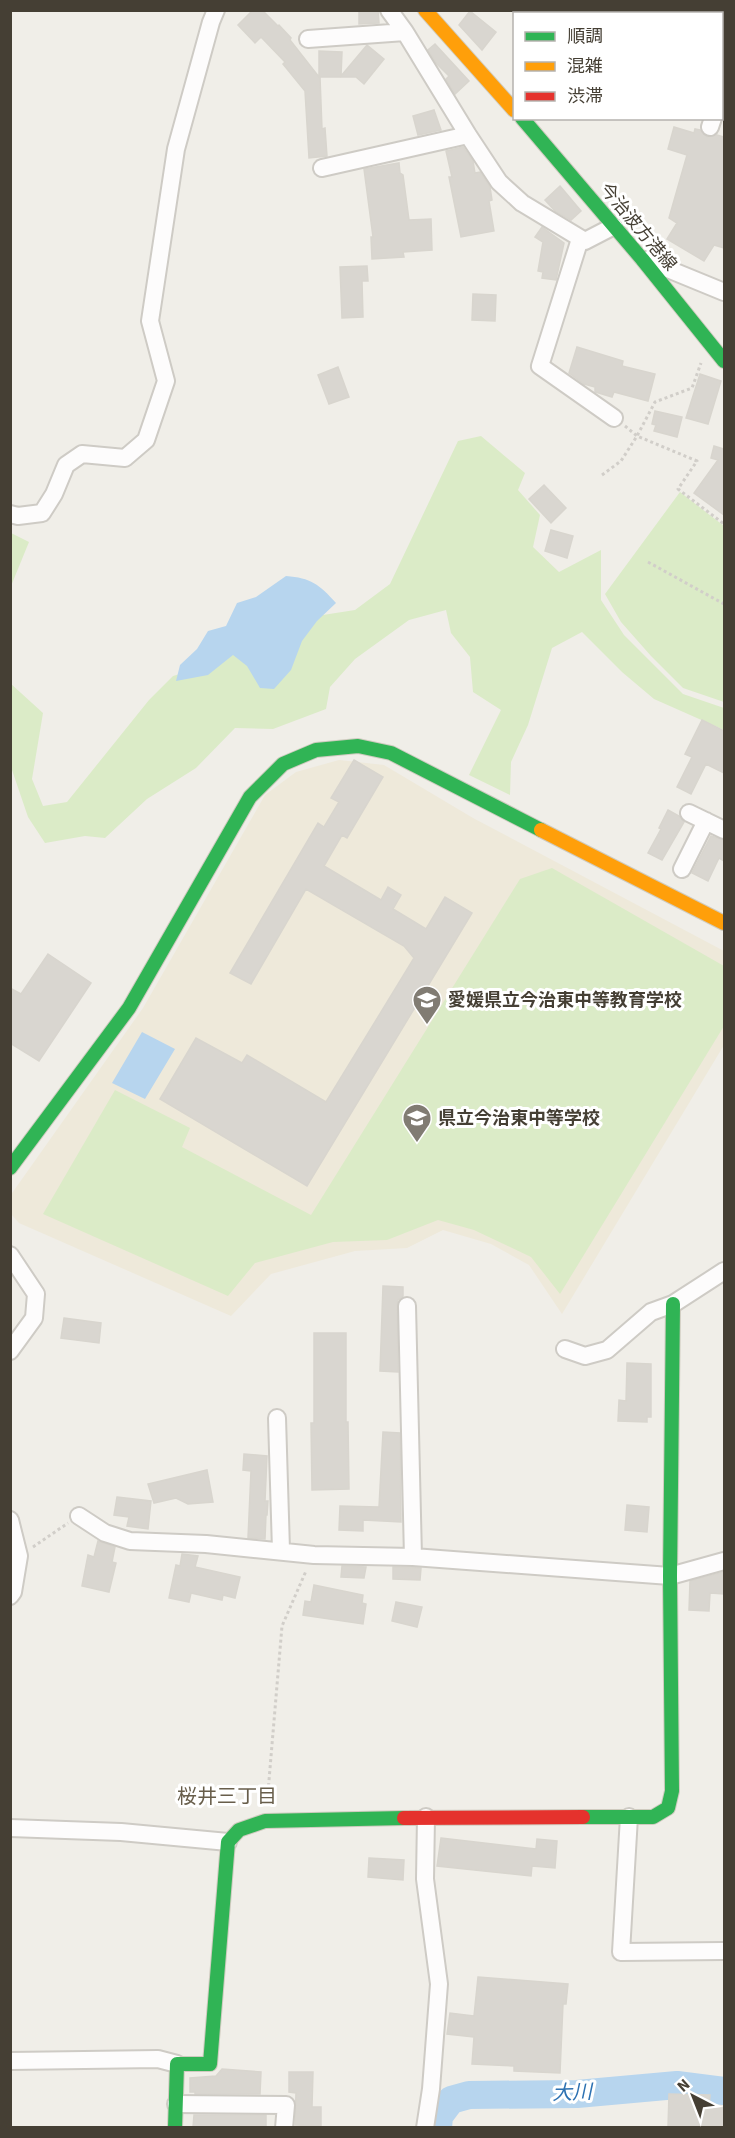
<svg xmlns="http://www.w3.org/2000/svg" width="735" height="2138" font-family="'Source Sans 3','Noto Sans JP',sans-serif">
<rect width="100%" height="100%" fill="#f0eee8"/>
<path fill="#eee9da" d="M339,760L384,765L473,818L724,951V1045L562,1314L529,1265L491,1244L443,1230L407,1248L355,1251L271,1274L231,1316L19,1223L11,1214L10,1196L143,1008L265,795L296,772Z"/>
<path fill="#dbebc7" d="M481,436L525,473L518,490L540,515L533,547L559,572L601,550V600L624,635L683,694L724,708V730L654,699L622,672L582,632L552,648L528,725L511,762L510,795L469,775L501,710L473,692L470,657L451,633L446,610L409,620L355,659L330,687L326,709L273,729L235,728L196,768L147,799L105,838L85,836L45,843L28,817L11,767L10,683L43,713L32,779L43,806L67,802L149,700L173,676L204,667L310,617L355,610L390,584L458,441Z
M680,492L724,526V702L683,688L651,656L621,622L605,594Z
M11,533L29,542L11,586L10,534Z
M552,868L724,966V1026L560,1294L531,1257L474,1230L438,1220L387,1240L333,1242L255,1263L228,1296L43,1214L115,1090L190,1128L182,1147L311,1215L520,879Z"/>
<path fill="#b7d5ee" d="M286,576C311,578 319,584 336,603L317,621L302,641L291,670L274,689L260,688L247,666L233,655L208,675L176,681L180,665L197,649L208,631L226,626L237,603L256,597Z
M142,1032L175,1049L145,1099L112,1083Z"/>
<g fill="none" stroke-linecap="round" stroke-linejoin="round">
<path stroke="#b7d5ee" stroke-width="28" d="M438,2128L439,2116L451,2100L469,2095L577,2094L677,2085L724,2091"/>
</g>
<path fill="#d9d6d0" stroke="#d8d5ce" stroke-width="1.5" d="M253,10H262L278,26L279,25L291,38L290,40L319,77V51L342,52L341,76L367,45L384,59L364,84L356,77H320L322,129L325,128L327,156L309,158L305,91L283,64L285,62L261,37L255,43L238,25Z
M359,10H378L379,23L359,24Z
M470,11L496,32L482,50L459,25Z
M435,44L469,81L455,94L446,79L449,76L436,63L428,50Z
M434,110L441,130L418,135L413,116Z
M674,127L694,133L695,129L700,130L707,137L717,135L724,137V248L714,245L704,261L667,239L677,223L669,218L687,155L668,149Z
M463,147L473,161L475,173L480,172L490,187L492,200L489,201L494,231L461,237L449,177H452L446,151Z
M399,163L400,173L403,175L409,220L431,219L432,250L403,252L404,257L372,259L371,237H373L364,169Z
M560,186L581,211L571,220L555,211L545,200Z
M542,227L564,243L556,280L542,278L543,272L538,271L543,242L535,237Z
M367,266L368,281H362L363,317L342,318L340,267Z
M473,294L496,295L495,321L472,320Z
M577,347L623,361L622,366L655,374L648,401L614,392L612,397L595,392V387L584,384L569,373Z
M338,367L349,397L329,404L318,375Z
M700,374L721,381L708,424L686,418Z
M655,411L682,417L677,437L654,431L656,425L652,424Z
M714,446L724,449V515L694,493L718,460L711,458Z
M544,485L566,508L551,523L529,499Z
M551,530L573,536L567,558L545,551Z
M702,720L724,731V773L706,764L691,794L677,787L692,757L685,754Z
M354,760L383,777L347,838L342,835L324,866L381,900L388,887L401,895L393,909L426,929L445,897L472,913L307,1186L160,1099L196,1038L242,1063L247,1055L326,1102L414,958L404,946L306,889L251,984L230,973L318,823L324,827L339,802L331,798Z
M668,810L679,816L684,822L662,860L648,853L661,829L659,828Z
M711,836L724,840V861L719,858L708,881L692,873Z
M48,954L91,983L39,1061L10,1043V988L21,994Z
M383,1286L403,1287V1296L398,1300L397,1306L398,1372L380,1371Z
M64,1318L101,1323L99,1343L61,1338Z
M314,1333H346V1422H348L349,1489L312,1490L311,1423H314Z
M627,1363L651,1364V1417H647V1422L618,1421L619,1400L626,1401Z
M383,1432L400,1433L401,1522L363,1520V1531L339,1530L340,1506L379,1507Z
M244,1454L267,1456L265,1501H268L267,1515H266L265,1539L248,1538L251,1471L243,1470Z
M207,1470L213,1502L188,1504L176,1498L154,1503L148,1484Z
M117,1497L151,1501L148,1529L127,1526L129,1517L114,1515Z
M627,1505L649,1507L647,1532L625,1530Z
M98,1541L115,1547L112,1562L116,1563L109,1592L82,1586L88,1555L94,1557Z
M182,1554L198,1556L195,1567L240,1577L235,1598L223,1595L222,1600L191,1593L189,1602L169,1598L176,1565L180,1566Z
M342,1566L366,1567L364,1578L341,1577Z
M393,1567L421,1568L420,1580L393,1579Z
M724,1572V1594L710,1593L709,1611L689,1610L690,1581Z
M314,1585L363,1595L362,1603L366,1604L363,1624L303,1615L305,1601L311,1602Z
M396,1602L422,1607L417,1627L392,1621Z
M441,1838L536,1849L537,1839L557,1841L555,1868L532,1866L531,1876L437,1866Z
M369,1858L404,1860L403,1880L368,1877Z
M478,1977L568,1984L566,2004H563L560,2073L514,2071V2066L472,2064L474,2037L447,2034L450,2013L474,2016Z
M222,2069L261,2072L260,2094H195V2092H190V2078L216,2076Z
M289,2072H313L312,2107H321V2126L295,2125L296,2093L289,2092Z
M669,2094L710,2095L709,2107L724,2108V2127H668Z
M194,2115H266V2127H193Z"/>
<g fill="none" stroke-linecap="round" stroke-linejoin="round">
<g stroke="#cecbc5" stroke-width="20">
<path id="street" d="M405,32L468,135L499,182L522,203L585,241L614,226
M308,39L405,32L389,10
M722,93L724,83
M710,127L713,118
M322,168L468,135
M580,239L540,366L614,418
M646,260L724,292
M10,514L18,516L42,513L54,494L66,465L82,454L125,458L146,440L166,381L150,321L176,149L211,22L216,10
M689,813L724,830
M682,869L706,821
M10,1255L36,1294L34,1318L10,1351
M407,1306L413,1557
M565,1349L585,1356L607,1350L651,1312L673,1304L724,1271
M277,1418L281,1550
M79,1516L105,1533L130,1541L206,1544L314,1555L413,1557L670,1576L724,1561
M10,1520L19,1556L13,1592L10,1596
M629,1817L621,1952L724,1951
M10,1828L121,1832L228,1842
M10,2061L158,2059L177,2064
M176,2104L286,2105L284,2128
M425,2128L431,2089L439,1984L425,1879L426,1817"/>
</g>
<g stroke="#cfcbbf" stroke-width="16">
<path id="fast" d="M522,118L642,259L724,361
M10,1168L129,1008L250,797L283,764L316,750L358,746L391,753L541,830
M583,1817H653L668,1808L672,1791L670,1576L673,1304
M175,2128L177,2064H210L228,1842L239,1830L265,1821L404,1818"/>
</g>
<g stroke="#cfcbbf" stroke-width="16">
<path id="slow" d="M425,10L514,110
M545,14L546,10
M541,830L724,923"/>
</g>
<g stroke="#cfcbbf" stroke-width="16">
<path id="jam" d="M404,1818L583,1817"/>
</g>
<path stroke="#d1cec9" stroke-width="3" stroke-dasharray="3 3" stroke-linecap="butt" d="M625,426L637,436L697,461L678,489L724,524
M602,475L621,461L637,436L655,402L692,388L701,363
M648,562L724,604
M33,1547L68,1523
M267,1804L282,1626L306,1571"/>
<use href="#street" stroke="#fdfcfc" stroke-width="16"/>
<use href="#fast" stroke="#30b455" stroke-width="14"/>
<use href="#slow" stroke="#ff9f0a" stroke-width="14"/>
<use href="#jam" stroke="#e5322d" stroke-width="14"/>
</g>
<defs>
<g id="school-pin" transform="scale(1.5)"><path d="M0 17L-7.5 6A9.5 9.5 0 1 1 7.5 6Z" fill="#817c73" stroke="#fff"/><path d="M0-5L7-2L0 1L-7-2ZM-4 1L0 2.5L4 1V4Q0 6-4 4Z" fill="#fff"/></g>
</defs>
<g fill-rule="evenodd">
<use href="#school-pin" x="427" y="1000"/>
<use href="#school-pin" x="417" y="1118"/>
</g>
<g text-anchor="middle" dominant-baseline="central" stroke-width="6" stroke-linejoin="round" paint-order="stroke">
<g font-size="18" fill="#453f34" stroke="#fff">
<text transform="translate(638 227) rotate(50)">今治波方港線</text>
</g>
<g font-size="18" font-weight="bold" fill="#453f34" stroke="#fff" text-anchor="start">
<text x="448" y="1000">愛媛県立今治東中等教育学校</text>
<text x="438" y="1118">県立今治東中等学校</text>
</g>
<g font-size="20" fill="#685e4b" stroke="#fff">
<text x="227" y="1797">桜井三丁目</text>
</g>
<g font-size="20" font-style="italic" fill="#2c71b2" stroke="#fff">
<text transform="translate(572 2093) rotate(-2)">大川</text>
</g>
</g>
<rect width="735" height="2138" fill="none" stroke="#453f34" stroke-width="24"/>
<rect x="513" y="12" width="210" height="108" fill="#ffffff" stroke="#b5b2ae" stroke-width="1.5"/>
<rect x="525" y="32" width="30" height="9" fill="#30b455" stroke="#b5b2ae" stroke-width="1.5"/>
<text x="567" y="42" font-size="18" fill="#453f34">順調</text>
<rect x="525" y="62" width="30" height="9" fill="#ff9f0a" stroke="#b5b2ae" stroke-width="1.5"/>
<text x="567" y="72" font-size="18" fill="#453f34">混雑</text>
<rect x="525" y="92" width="30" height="9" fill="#e5322d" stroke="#b5b2ae" stroke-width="1.5"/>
<text x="567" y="102" font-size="18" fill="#453f34">渋滞</text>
<g transform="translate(693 2096) rotate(318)" stroke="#ffffff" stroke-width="4.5" paint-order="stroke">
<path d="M0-4.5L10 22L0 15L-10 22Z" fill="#453f34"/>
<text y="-9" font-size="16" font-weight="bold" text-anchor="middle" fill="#453f34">N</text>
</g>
</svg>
